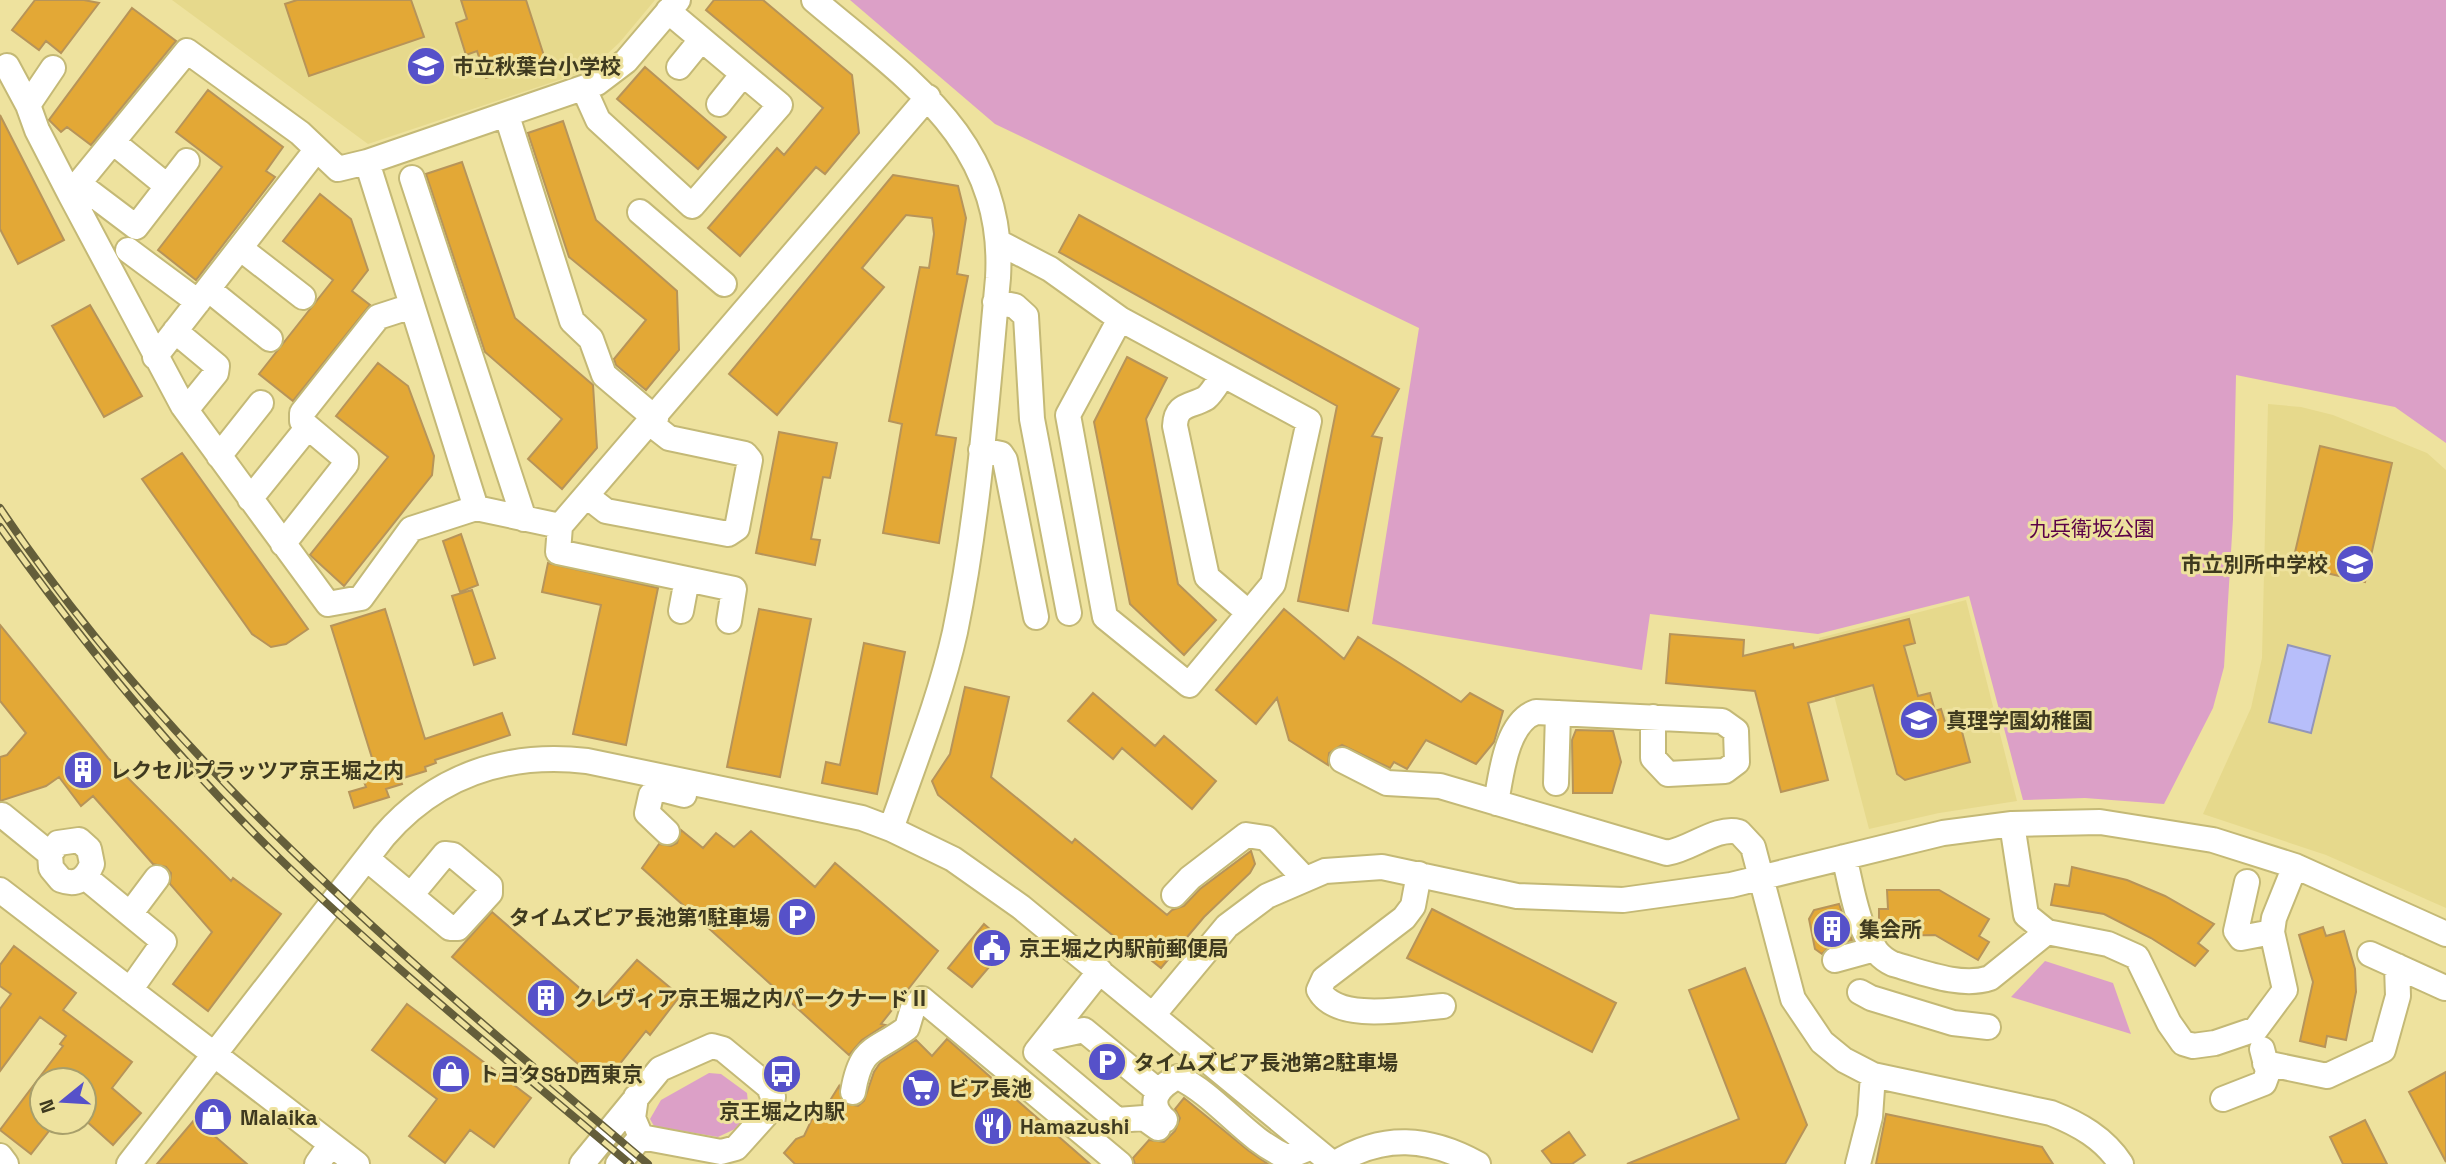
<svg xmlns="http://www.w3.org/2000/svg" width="2446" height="1164" font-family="'Space Grotesk','Noto Sans JP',sans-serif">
<rect width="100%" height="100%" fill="#eee29e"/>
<path fill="#e6d98c" d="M172,0H655L620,42L603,58L577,74L368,144Z
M2268,404L2301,407L2333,415L2427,453L2446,470V908L2326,855L2203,814L2251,708L2262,658Z
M1966,600L2017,801L1939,813L1869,829L1819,638Z"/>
<path fill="#dca0c7" d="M850,0H2446V443L2395,407L2236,375L2233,519L2224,667L2213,708L2164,804L2085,798L2023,800L1969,596L1818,634L1650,614L1642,670L1372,624L1419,328L995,124Z
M2045,961L2113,983L2131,1034L2011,997Z
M709,1073L721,1074L747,1093L749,1112L735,1129L718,1137L654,1126L650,1119L661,1100Z"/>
<path fill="#b7befa" stroke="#9396b8" stroke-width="2" d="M2288,645L2330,656L2311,733L2269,722Z"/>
<path fill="#e3a836" stroke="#b79459" stroke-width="2" d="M35,0H84L99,3L61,53L46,41L39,50L12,30Z
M297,0H411L424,37L309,76L285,4Z
M461,0H526L545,59L486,78L477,51L466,55L456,23L467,19Z
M714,0H763L852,75L859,133L825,174L816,167L740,256L708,228L777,148L784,155L823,108L706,10Z
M132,8L176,41L91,145L67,127L61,132L49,120Z
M645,67L726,137L698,169L617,99Z
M208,90L283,147L266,171L275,177L196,280L158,250L222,167L176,132Z
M0,115L64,240L18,264L0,229Z
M563,121L596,220L677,291L679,350L646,390L616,365L614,359L646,320L569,257L528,133Z
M462,162L515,318L593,385L597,448L562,489L528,459L562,419L485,352L426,174Z
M893,175L958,186L966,218L957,274L968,276L936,435L956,438L939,543L883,533L902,424L889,421L920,267L929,268L934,234L932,218L906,215L862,268L884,287L777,415L729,374Z
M320,194L351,219L368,270L352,291L370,305L293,401L259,374L333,280L283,241Z
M1079,215L1399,389L1372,436L1382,438L1348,611L1298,601L1337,406L1059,252Z
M90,305L142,396L104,417L52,326Z
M1127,357L1167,378L1146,419L1178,584L1216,620L1184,655L1130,604L1094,422Z
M378,363L408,386L434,456L432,475L344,586L310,555L388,457L336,416Z
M779,432L837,443L830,478L823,477L811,539L820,540L815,565L756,553Z
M2320,446L2392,463L2365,582L2292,565Z
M182,453L308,629L286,644L271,647L252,634L142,479Z
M461,534L478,585L460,592L443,541Z
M548,563L658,588L626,745L573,734L601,605L542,592Z
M472,590L495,658L474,665L452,596Z
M385,609L425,739L502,713L510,735L435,760L436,763L425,767L426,771L400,779L402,784L386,789L389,797L354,808L349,792L366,787L363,779L377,774L331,626Z
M759,609L811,619L780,777L727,767Z
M1284,609L1344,659L1358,637L1461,702L1470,693L1503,711L1494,742L1476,764L1426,740L1407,769L1394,762L1390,768L1342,745L1329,753L1328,765L1289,740L1277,698L1256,724L1216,690Z
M1909,619L1915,643L1904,646L1918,696L1930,693L1935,711L1941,709L1948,732L1961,728L1970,762L1905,780L1897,774L1873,685L1808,703L1828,780L1781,792L1755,691L1666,683L1670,634L1744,640L1743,656L1793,644L1794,648Z
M0,625L108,758L231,881L233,878L281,914L208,1011L173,984L212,932L170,884L171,873L166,867L153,864L93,796L81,806L59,777L46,786L0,801V757L7,755L26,733L0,701Z
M864,643L905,652L877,794L822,783L826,762L840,765Z
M965,687L1009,697L991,777L1072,843L1075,839L1167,915L1172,910L1184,906L1200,889L1251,851L1255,864L1250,873L1204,917L1161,968L1127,941L1121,942L938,795L932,781L950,754Z
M1093,693L1155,746L1164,736L1216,781L1192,809L1122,748L1113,759L1068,721Z
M1576,730L1613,731L1621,762L1612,793H1573L1572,740Z
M681,830L703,848L716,833L734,847L751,831L815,887L835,863L938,951L881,1024L885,1025L862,1040L849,1055L642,868L659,844L671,846L677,843Z
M2072,867L2127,880L2165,896L2214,924L2198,943L2208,951L2195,966L2151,938L2104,914L2051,905L2055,884L2069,886Z
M1887,890H1939L1989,919L1979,936L1989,942L1978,960L1935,935L1883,936L1879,928V909H1888Z
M1839,904L1852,940L1830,946L1822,954L1815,949L1809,919L1814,910Z
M1432,909L1616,1003L1592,1052L1407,958Z
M492,912L598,1004L637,960L680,996L650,1035L646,1031L603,1085L452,957Z
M984,924L1006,943L1009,951L1006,957L995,960L972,987L948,968Z
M2323,927L2326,936L2344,931L2355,969L2356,992L2346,1040L2327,1036L2325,1047L2300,1041L2313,982L2299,935Z
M14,946L76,993L63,1010L132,1062L112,1088L141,1113L113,1145L84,1119V1080H42V1122H56L31,1154L0,1130L63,1046L60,1044L66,1036L40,1017L0,1071V1009L11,994L0,986V965Z
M1745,968L1807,1125L1785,1164H1627L1739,1119L1689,990Z
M407,1004L531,1098L494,1147L470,1130L445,1163L409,1136L437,1099L372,1050Z
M947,1039L1090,1164H795L784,1153L796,1139L804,1136L812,1119L821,1115L839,1086L843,1103L858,1106L864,1101L874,1072L880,1063L916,1040L932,1056Z
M2446,1072V1162L2409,1092Z
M1184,1098L1249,1151L1268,1164H1135L1133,1158L1149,1140L1164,1142L1175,1131L1180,1118L1175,1109Z
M1886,1114L2042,1147L2053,1164H1876Z
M195,1119L247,1164H157Z
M2365,1120L2387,1164H2343L2330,1137Z
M1569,1132L1585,1155L1572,1164H1552L1542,1151Z"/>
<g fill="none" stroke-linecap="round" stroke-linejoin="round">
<g stroke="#c4b976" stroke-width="28">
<path id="minor" d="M678,0L626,61L597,83L367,162L476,508L560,526L928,97
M814,0C907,79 1006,140 998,278C987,396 979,516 955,632C940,699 914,763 891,829
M7,66L28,105
M679,67L701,40
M53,68L28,105L37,130L70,194
M584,89L598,120L692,206L780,105L668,11
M719,104L743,74
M507,116L572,321L591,339L604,375L656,419
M113,142L167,186
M367,162L338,169L300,133L187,51L70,194L183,406L328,604L361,598L411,529L476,508
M412,178L524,519
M79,184L136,227L187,161
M640,212L724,284
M998,242L1050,269L1120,319L1309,421L1273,584L1189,685L1105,617L1068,415L1120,319
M240,248L303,297
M128,250L198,302
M208,289L270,339
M995,302L1015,306L1026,316L1032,419L1069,613
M175,331L217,366L216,373L186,410
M155,357L317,149
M1223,375C1218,382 1213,392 1206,398C1191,407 1176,403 1175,426L1207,577L1249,613
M981,450L1001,454L1005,460L1036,617
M219,456L261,403
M588,497L606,511L728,534L737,528L750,460L745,454L669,438L651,424
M250,499L308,427L302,421V413L378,317L412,306
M560,526L558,552L734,589L729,621
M283,544L346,464V459L308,427
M681,611L687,579
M1342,760L1387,783L1440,786L1667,853C1692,849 1716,826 1739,832L1753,847L1793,999L1822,1042L1844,1060L1873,1075L2051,1113C2079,1124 2104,1138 2121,1164
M1556,783L1558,713
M1496,803C1501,776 1506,722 1536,712L1722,721L1736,731L1737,762L1725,771L1668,774L1653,758V717
M2,815L50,854L51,868L61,880C77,886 86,879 92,864L89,849L79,840L58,843L50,854
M2012,824L2026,915L2047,932L2108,944L2137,957L2169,1023L2183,1043L2193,1046L2215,1043L2256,1029L2285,990L2272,932L2274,918L2295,866
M667,832L647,813L651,795L657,788L684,795
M1844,857C1853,889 1858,949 1893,964C1922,972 1961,988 1990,978L2047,932
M367,858L378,868L450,928H458L490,893V886L453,855L445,854L411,895
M1419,874L1413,906L1404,918L1324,979L1319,990C1337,1024 1411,1008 1443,1006
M85,877L164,942L130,990
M2247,882L2236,931L2241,938L2272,932
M0,890L357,1164
M1174,895L1190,878L1246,835L1266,838L1304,878
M130,914L157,878
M2370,954L2445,988
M1835,960L1875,949
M1100,971L1036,1052L1117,1120L1144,1118L1158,1128
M1860,992L1871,998L1953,1023L1988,1027
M1153,1015L1227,926L1267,896L1325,871L1382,867L1517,896L1623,900L1731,885L1943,833L2012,824L2100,822L2213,840L2295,866L2446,934
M1047,1038L1084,1030L1158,1091
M2265,1063L2327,1076L2383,1050L2398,996L2397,966
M853,1092C861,1045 874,1053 907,1028L913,1008L922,999L1120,1164
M2223,1099L2264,1083L2268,1072L2262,1049
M1165,1120C1145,1102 1159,1086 1178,1077C1219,1097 1245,1139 1287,1157L1312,1147
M0,1156L6,1164
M129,1164L384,836C437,775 507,752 587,761L862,818L891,829L953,859L1021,907L1333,1164
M317,1164L331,1144
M582,1164L660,1069L712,1046L723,1049L769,1087L773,1097L771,1109L736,1148L721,1152L641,1137L633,1118L636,1097
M618,1164L641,1137
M1334,1164C1383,1133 1429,1137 1478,1164
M1858,1164L1870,1117L1873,1075"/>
</g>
<use href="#minor" stroke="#fff" stroke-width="24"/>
<g stroke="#645e3a" stroke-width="8">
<path id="rail" d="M0,508C173,767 412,965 648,1164
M0,527C84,645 175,757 279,858C390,966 512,1064 630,1164"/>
</g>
<use href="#rail" stroke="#eee29e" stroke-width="5" stroke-dasharray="16" stroke-linecap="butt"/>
</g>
<defs>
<g id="school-disc" transform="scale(2.0125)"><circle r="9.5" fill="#5651c9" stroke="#eee29e"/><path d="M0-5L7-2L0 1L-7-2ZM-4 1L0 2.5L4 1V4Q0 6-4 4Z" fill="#fff"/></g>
<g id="building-disc" transform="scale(2.0125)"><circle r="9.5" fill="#5651c9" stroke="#eee29e"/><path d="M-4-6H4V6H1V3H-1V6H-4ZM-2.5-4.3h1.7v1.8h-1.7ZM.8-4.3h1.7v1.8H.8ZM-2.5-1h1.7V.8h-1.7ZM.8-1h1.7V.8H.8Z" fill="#fff"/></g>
<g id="parking-disc" transform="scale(2.0125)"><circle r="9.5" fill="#5651c9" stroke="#eee29e"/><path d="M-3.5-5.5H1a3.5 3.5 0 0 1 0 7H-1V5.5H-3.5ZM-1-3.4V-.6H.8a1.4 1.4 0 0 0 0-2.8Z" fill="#fff"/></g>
<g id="civic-disc" transform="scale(2.0125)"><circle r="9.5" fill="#5651c9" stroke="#eee29e"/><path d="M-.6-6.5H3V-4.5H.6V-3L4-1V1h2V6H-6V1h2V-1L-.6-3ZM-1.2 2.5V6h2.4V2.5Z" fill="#fff"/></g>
<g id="shop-disc" transform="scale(2.0125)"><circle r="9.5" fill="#5651c9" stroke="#eee29e"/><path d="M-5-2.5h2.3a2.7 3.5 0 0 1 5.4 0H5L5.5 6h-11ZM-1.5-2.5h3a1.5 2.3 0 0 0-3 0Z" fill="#fff"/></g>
<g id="bus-disc" transform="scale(2.0125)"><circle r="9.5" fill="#5651c9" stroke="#eee29e"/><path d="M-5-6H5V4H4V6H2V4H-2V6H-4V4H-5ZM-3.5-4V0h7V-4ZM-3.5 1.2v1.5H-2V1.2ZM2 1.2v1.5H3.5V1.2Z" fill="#fff"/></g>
<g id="supermarket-disc" transform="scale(2.0125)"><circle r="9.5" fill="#5651c9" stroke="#eee29e"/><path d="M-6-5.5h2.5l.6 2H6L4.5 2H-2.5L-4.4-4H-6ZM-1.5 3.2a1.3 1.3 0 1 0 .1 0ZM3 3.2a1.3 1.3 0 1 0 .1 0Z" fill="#fff"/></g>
<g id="restaurant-disc" transform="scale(2.0125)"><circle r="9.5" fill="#5651c9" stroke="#eee29e"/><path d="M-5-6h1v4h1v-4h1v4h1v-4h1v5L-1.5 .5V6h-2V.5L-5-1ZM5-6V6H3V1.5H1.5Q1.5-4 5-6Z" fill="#fff"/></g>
</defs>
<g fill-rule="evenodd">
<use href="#school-disc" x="426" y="66"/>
<use href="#school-disc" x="2355" y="564"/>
<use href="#school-disc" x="1919" y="720"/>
<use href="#building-disc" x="83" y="770"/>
<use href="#parking-disc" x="797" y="917"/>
<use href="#building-disc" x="1832" y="929"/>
<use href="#civic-disc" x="992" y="948"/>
<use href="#building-disc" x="546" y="998"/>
<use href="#parking-disc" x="1107" y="1062"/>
<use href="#shop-disc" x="451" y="1074"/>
<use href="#bus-disc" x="782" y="1074"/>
<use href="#supermarket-disc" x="921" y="1088"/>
<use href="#shop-disc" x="213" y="1117"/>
<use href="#restaurant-disc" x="993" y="1126"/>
</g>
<g text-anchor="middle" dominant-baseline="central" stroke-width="6" stroke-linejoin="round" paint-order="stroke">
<g font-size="21" font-weight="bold" fill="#3f3a1f" stroke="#eee29e" text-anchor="start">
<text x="453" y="66">市立秋葉台小学校</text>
<text x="2328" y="564" text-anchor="end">市立別所中学校</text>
<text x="1946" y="720">真理学園幼稚園</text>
<text x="110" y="770">レクセルプラッツア京王堀之内</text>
<text x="770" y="917" text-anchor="end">タイムズピア長池第1駐車場</text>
<text x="1859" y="929">集会所</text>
<text x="1019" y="948">京王堀之内駅前郵便局</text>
<text x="573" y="998">クレヴィア京王堀之内パークナードⅡ</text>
<text x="1134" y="1062">タイムズピア長池第2駐車場</text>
<text x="478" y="1074">トヨタS&amp;D西東京</text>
<text x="948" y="1088">ビア長池</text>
<text x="782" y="1111" text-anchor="middle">京王堀之内駅</text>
<text x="240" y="1117">Malaika</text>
<text x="1020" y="1126">Hamazushi</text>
</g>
<g font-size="21" fill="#5b0248" stroke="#eee29e">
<text x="2092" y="528">九兵衛坂公園</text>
</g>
</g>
<g transform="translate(63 1101) rotate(252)"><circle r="33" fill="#eee29e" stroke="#a89f6b" stroke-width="2"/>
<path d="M0-5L12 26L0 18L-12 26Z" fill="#5651c9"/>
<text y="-10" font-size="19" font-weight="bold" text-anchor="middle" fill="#3f3a1f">N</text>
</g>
</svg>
